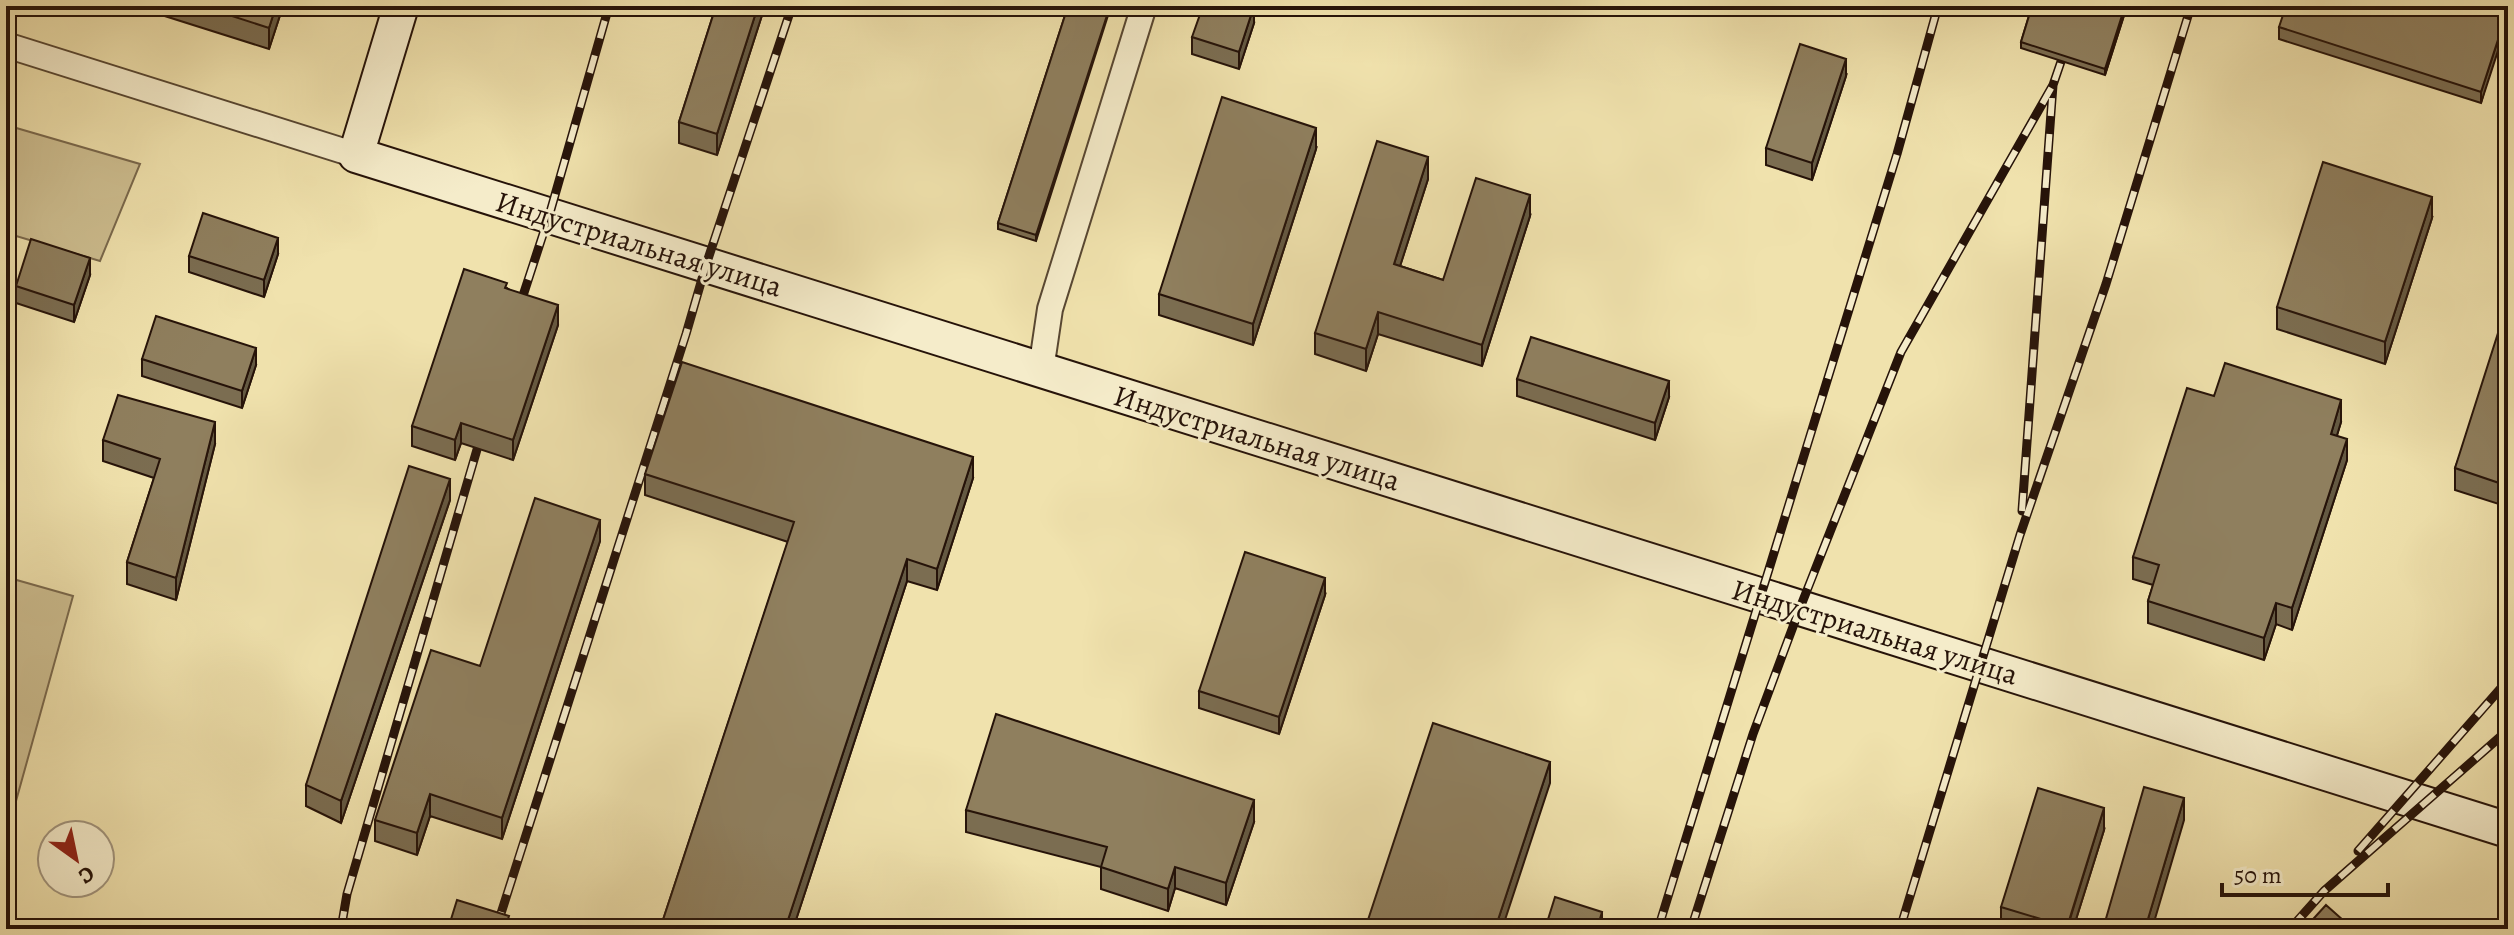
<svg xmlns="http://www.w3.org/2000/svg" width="2514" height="935" font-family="Alegreya,serif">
<rect width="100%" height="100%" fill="#f0e2ad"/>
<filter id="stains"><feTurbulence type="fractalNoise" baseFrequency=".0025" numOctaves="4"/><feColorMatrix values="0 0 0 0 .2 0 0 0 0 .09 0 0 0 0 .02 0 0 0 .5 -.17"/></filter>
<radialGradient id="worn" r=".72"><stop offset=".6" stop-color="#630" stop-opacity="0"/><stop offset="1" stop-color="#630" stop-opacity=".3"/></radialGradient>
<path fill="#cebf91" stroke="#7a694d" stroke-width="2" d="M6,125L140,164L100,261L6,233Z
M6,577L73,596L6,837Z"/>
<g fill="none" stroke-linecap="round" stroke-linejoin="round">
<g stroke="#584732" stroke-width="28">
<path id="street" d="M6,45L356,155
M1041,370L1050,309L1144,6"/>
</g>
<g stroke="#261309" stroke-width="38">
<path id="secondary" d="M401,6L356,155L2508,830"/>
</g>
<use href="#street" stroke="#f5ecca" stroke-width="24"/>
<use href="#secondary" stroke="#f5ecca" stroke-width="34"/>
<g stroke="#261309" stroke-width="9">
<path id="rail" d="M517,314L549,216L609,6
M2022,511L2053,85L2080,6
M2358,851L2508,680
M341,929L347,894L483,429
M496,929L686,334L706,265L792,6
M1658,929L1897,154L1938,6
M1691,929L1753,734L1800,608L1901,352L2053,85
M1900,929L2020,535L2106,284L2191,6
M2290,929L2324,891L2508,730"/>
</g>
<use href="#rail" stroke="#f5ecca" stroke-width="6" stroke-dasharray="18" stroke-linecap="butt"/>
</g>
<path fill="#7b6d51" stroke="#261309" stroke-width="2" d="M133,6H283L269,49Z
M716,6H765L717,155L679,143V122Z
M1068,6L1036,241L998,229V223Z
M2032,6H2127L2105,75L2021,48V42Z
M2508,6L2481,103L2279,39V27Z
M1254,23L1239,69L1192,54V37Z
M1846,76L1812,180L1766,165V148Z
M1316,149L1253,345L1159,315V294Z
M1428,179L1400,266L1443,280L1530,216L1482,366L1378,334L1366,371L1315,354V333Z
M2432,218L2385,364L2277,329V307Z
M278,254L264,297L189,272V256Z
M90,275L74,322L16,303V286Z
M507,288L558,325L513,460L461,443L455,460L412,446V426Z
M2508,332V507L2455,490V468Z
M142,359L256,365L242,408L142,376Z
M1517,379L1669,397L1655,440L1517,396Z
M2214,396L2341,422L2337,435L2347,460L2292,630L2276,624L2264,660L2148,623V601L2153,585L2133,579V557Z
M103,440L215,444L176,600L127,584V562L154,478L103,461Z
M645,474L973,478L937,590L907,581L793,929H660L788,542L645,495Z
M450,500L341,823L306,806V785Z
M600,541L502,839L430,816L417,855L375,841V820L480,666Z
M1325,595L1279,734L1199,708V691Z
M966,810L1254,822L1226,905L1175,888L1168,911L1101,889V867L966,832Z
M2104,830L2073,929H2001V907Z"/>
<path fill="#645942" stroke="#261309" stroke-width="2" d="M276,6H283L269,49V28Z
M758,6H765L717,155V134Z
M1110,6H1111L1036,241V235Z
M1254,6V23L1239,69V52Z
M2125,6H2127L2105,75V69Z
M2508,9V20L2481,103V92Z
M1846,59V76L1812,180V163Z
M1316,128V149L1253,345V324Z
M1428,157V179L1394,285V264Z
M1530,195V216L1482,366V345Z
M2432,197V218L2385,364V342Z
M278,238V254L264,297V280Z
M90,258V275L74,322V305Z
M558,305V325L513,460V440Z
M1378,312V334L1366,371V349Z
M256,348V365L242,408V391Z
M1669,381V397L1655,440V423Z
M2341,400V422L2331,455V434Z
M215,422V444L176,600V578Z
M461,423V443L455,460V440Z
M2347,439V460L2292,630V608Z
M973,457V478L937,590V569Z
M450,479V500L341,823V801Z
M600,520V541L502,839V818Z
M907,559V581L793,929H785Z
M1325,578V595L1279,734V717Z
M2276,603V624L2264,660V638Z
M1550,762V783L1502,929H1495Z
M430,794V816L417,855V833Z
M2184,798V820L2152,929H2145Z
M1254,800V822L1226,905V883Z
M2104,808V830L2073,929H2067Z
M1175,867V888L1168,911V889Z
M1602,912V929H1597Z"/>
<path fill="#8f7f5e" stroke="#261309" stroke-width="2" d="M201,6H276L269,28Z
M716,6H758L717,134L679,122Z
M1068,6H1110L1036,235L998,223Z
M1203,6H1254L1239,52L1192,37Z
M2032,6H2125L2105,69L2021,42Z
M2286,6H2508V9L2481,92L2279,27Z
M1800,44L1846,59L1812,163L1766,148Z
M1222,97L1316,128L1253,324L1159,294Z
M1377,141L1428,157L1394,264L1443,280L1476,178L1530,195L1482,345L1378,312L1366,349L1315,333Z
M2323,162L2432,197L2385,342L2277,307Z
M203,213L278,238L264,280L189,256Z
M31,239L90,258L74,305L16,286Z
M464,269L507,283L505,288L558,305L513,440L461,423L455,440L412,426Z
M156,316L256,348L242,391L142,359Z
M2499,330L2508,332V486L2455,468Z
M1531,337L1669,381L1655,423L1517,379Z
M682,362L973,457L937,569L907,559L785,929H660L794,522L645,474Z
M2225,363L2341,400L2331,434L2347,439L2292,608L2276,603L2264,638L2148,601L2159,565L2133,557L2187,388L2214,396Z
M118,395L215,422L176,578L127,562L160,459L103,440Z
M409,466L450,479L341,801L306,785Z
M535,498L600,520L502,818L430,794L417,833L375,820L431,650L480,666Z
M1245,552L1325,578L1279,717L1199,691Z
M996,714L1254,800L1226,883L1175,867L1168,889L1101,867L1107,847L966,810Z
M1433,723L1550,762L1495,929H1365Z
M2144,787L2184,798L2145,929H2103Z
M2038,788L2104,808L2067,927L2001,907Z
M1555,897L1602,912L1597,929H1545Z
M457,900L509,916L505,929H448Z
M2326,905L2353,929H2304Z
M2479,924L2494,929H2477Z"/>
<g text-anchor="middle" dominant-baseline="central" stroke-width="6" stroke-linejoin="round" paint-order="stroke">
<g font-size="30" fill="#261309" stroke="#f5ecca">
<text transform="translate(639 244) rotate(17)">Индустриальная улица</text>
<text transform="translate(1257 438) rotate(17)">Индустриальная улица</text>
<text transform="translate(1875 632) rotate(17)">Индустриальная улица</text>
</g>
</g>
<rect width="2514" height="935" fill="none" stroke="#f0e2ad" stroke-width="32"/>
<rect x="8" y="8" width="2498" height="919" fill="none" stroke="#261309" stroke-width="4"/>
<rect x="16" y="16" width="2482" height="903" fill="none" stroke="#261309" stroke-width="2"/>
<g transform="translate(76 859) rotate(147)"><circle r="38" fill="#f5ecca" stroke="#a2957d" stroke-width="2"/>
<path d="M0-6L14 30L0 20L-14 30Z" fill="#8f2418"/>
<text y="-12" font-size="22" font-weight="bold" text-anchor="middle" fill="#261309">С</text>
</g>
<path d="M2222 883v12h166v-12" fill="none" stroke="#261309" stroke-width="4"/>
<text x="2234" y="883" font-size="24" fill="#261309" stroke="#f5ecca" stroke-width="6" paint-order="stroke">50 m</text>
<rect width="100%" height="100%" filter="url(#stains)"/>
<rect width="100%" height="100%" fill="url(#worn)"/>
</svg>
